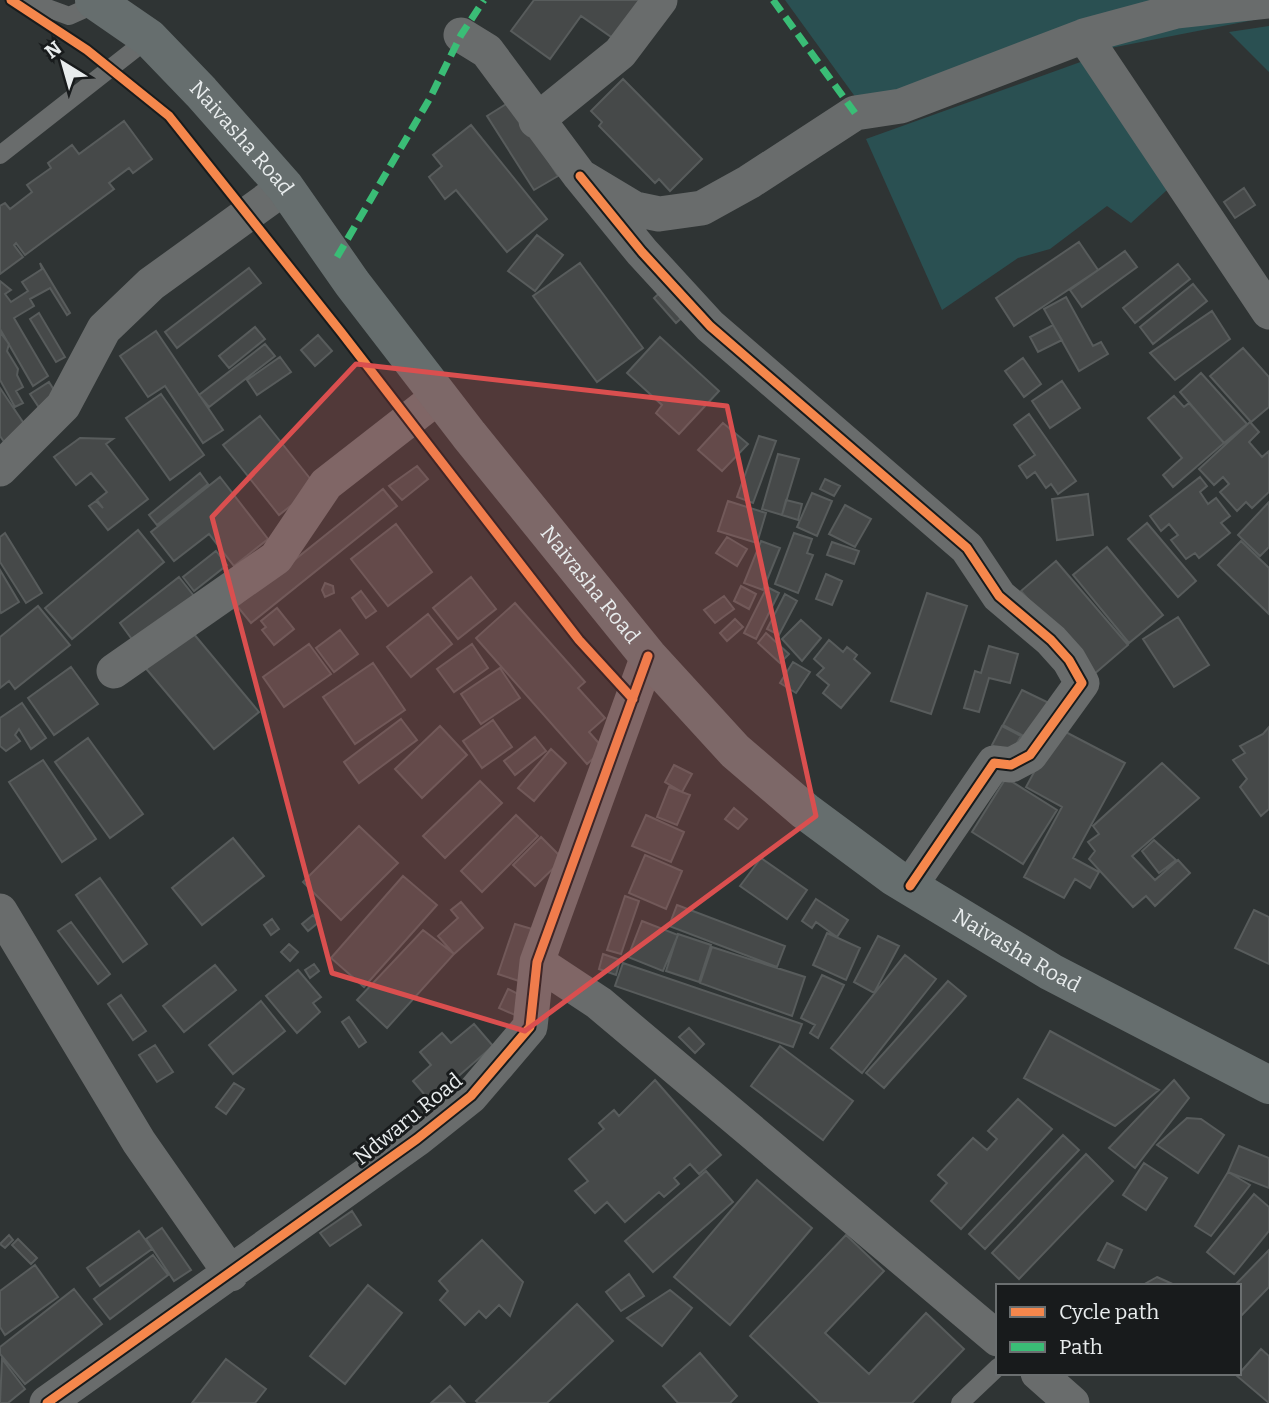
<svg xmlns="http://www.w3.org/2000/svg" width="1269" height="1403" font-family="Bitter,serif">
<rect width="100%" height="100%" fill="#2f3434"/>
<path fill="#2a5052" d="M785,0H1269V17L856,98Z
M1269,26V72L1229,32Z
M1086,60L1167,190L1131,223L1107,206L1050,249L1018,258L942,310L866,139Z"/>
<path fill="#464949" stroke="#585c5c" stroke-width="2" d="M534,0H646L617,41L581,16L550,59L511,31Z
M623,79L702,159L670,191L659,179L655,183L599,126L602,122L591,111Z
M511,101L558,176L534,190L487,116Z
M124,121L152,159L133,173L129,168L109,183L114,189L25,255L16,243L14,245L23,257L0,274V206L5,203L10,209L32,192L27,185L51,168L48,163L72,145L79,154Z
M471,125L547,219L507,252L456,190L445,199L429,177L442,166L433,155Z
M1244,188L1255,205L1235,218L1224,202Z
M537,235L563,255L535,291L508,271Z
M1079,242L1098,270L1014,326L996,298Z
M1125,251L1137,267L1082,307L1070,290Z
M40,263L70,313L67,315L50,288L30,299L34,306L14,318L48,376L33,386L0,329V281L11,290L5,294L11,302L28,291L22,282L42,269Z
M580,263L643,348L597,382L533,296Z
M1178,264L1190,279L1135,323L1123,308Z
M249,268L261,283L177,348L165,332Z
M1193,284L1207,301L1153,344L1140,327Z
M664,289L686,314L676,323L654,298Z
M1066,297L1093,346L1101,342L1108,354L1079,371L1044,309Z
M1212,311L1230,339L1175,380L1150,353Z
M39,313L65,357L56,362L30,319Z
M1053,325L1062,340L1038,352L1030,337Z
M255,327L265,339L229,368L219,356Z
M156,331L223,430L203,443L165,386L148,397L120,356Z
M0,332L9,344L7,351L18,369L17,375L23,387L16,391L23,403L15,407L0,380Z
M318,335L332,351L315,366L301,350Z
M660,337L719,391L679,434L656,413L662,405L627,373Z
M265,344L275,356L209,407L199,395Z
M1243,348L1269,377V407L1251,422L1210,376Z
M280,357L291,372L257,395L247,380Z
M1023,358L1041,384L1024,397L1005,371Z
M1201,373L1247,424L1224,443L1180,392Z
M1062,381L1080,408L1050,428L1032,401Z
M49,382L59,398L44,415L30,394Z
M0,388L29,431L7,446L0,436Z
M161,394L204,455L170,480L126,418Z
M1174,396L1184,407L1189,403L1224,443L1173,487L1163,475L1182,458L1148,418Z
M1029,414L1076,481L1058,494L1051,484L1046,488L1035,472L1027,478L1019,466L1035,455L1014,425Z
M260,416L316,486L279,515L223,445Z
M1250,422L1259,432L1249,442L1262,457L1269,451V492L1252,508L1246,502L1237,511L1220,492L1229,484L1223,477L1214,485L1199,469Z
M723,423L748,444L722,471L698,450Z
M759,436L776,441L753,503L737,497Z
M80,438L113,439L106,444L148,499L108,530L89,506L96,501L103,508L97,500L107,492L91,473L76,485L54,457Z
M778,454L799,459L782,515L762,509Z
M417,466L428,479L402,500L389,486Z
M200,473L208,484L157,525L149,515Z
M220,477L268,539L234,566L209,534L174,561L151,532Z
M1200,477L1207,486L1200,492L1208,504L1216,498L1230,516L1221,523L1230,533L1199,558L1195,553L1186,559L1171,540L1178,535L1169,524L1161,531L1150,516Z
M825,479L840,486L834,496L820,489Z
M383,489L397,506L251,623L237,606Z
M812,493L832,501L817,536L797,527Z
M1088,494L1093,535L1057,540L1052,499Z
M786,500L802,504L798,520L782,515Z
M728,501L766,513L757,543L718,531Z
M1269,502V547L1260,556L1238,535Z
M845,505L871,519L855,547L829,534Z
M1147,523L1196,581L1178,597L1128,539Z
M396,524L432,572L388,606L351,559Z
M138,530L164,562L72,639L45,608Z
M5,533L42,593L26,603L0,562V537Z
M794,533L812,539L807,553L813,555L798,593L775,584Z
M727,537L747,549L737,566L716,553Z
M761,541L780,548L763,590L744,583Z
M1241,541L1269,568V614L1218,565Z
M832,542L859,551L854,564L827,555Z
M1107,547L1163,615L1129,643L1073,575Z
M216,551L227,565L194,591L183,577Z
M1056,561L1128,645L1093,675L1021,591Z
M0,570L19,602L1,613L0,611Z
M826,574L842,581L832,605L816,599Z
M179,577L194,596L134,642L120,623Z
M471,577L496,609L458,639L433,608Z
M325,583L333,586L334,593L325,597L322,590Z
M741,586L756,594L749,609L734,601Z
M767,587L779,593L756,639L744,633Z
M361,591L376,611L366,618L352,598Z
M927,593L967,606L931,714L891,701Z
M785,594L797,601L779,635L767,629Z
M724,596L734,609L715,623L704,610Z
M515,603L585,682L578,688L605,718L589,732L604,749L587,764L476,638Z
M38,606L70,645L15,689L9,681L0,688V637Z
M277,608L294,629L274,645L262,630L266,627L261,621Z
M428,614L452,644L411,677L387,647Z
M1178,617L1209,665L1174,687L1143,639Z
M735,619L743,627L727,641L720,633Z
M801,620L821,638L802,661L782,639Z
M188,627L259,712L214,749L143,665Z
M340,630L358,654L334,672L316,648Z
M766,633L789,654L780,663L758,643Z
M829,640L843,652L847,647L857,655L854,659L870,673L841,708L823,693L829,685L817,675L824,668L814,659Z
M309,644L331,674L284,707L263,677Z
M472,644L488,668L454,692L437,669Z
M989,646L1018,654L1010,683L989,678L979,712L964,708L975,671L981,673Z
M793,662L810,672L796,693L780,683Z
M373,663L405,710L355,744L323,697Z
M71,667L98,704L54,735L28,698Z
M500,668L520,698L481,724L461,694Z
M1022,690L1051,704L1031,740L1003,725Z
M22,703L46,738L31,749L19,729L15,735L20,741L6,751L0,746V718Z
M401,719L417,740L359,783L344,762Z
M493,720L512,747L482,768L463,741Z
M440,726L467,755L422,798L395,769Z
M1002,726L1021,736L1010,755L992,745Z
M1269,727V809L1261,816L1240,787L1247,779L1233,760L1245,753L1240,746L1263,734Z
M1058,728L1125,763L1073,858L1099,872L1090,888L1075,879L1064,898L1024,877L1062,807L1026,787Z
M535,737L546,751L515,775L504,761Z
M88,738L143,814L110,838L55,762Z
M551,749L566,763L534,801L518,788Z
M43,760L96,839L62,862L9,782Z
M1162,763L1199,798L1132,856L1155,880L1178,860L1190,873L1155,906L1146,896L1133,907L1089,859L1095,851L1088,842L1099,834L1093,826Z
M674,765L692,774L682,792L665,782Z
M1006,778L1057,810L1023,864L972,832Z
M480,781L502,803L445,858L423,836Z
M669,787L690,795L677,825L657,817Z
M734,808L747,819L738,829L725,819Z
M516,815L538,836L482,892L461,871Z
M646,815L684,832L671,862L632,846Z
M359,826L398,863L341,920L303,882Z
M541,837L563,859L535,886L513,865Z
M233,838L264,876L202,925L172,888Z
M1154,840L1176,860L1159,873L1142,851Z
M645,855L682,871L666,909L629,893Z
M761,858L807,890L787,919L740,886Z
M403,876L437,905L364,987L331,958Z
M100,878L147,944L123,962L76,895Z
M625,896L639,901L621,954L607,950Z
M816,899L848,920L837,937L816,922L812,928L802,921Z
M461,902L483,928L454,954L438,936L458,918L451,910Z
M677,905L785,946L777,967L669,926Z
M1254,910L1269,917V964L1235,948Z
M313,915L319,922L308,931L302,924Z
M272,919L279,929L271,935L264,925Z
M642,921L678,935L663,971L628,957Z
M71,922L110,974L98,984L58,931Z
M515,924L542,932L525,983L498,974Z
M423,930L454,954L387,1028L357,1000Z
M827,933L860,948L846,980L813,965Z
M678,934L711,945L699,982L666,971Z
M878,936L899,946L874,993L854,982Z
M289,944L298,952L290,961L281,952Z
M712,947L805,977L792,1016L700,983Z
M603,954L620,960L616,975L599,969Z
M905,955L936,979L862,1073L831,1048Z
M623,963L802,1024L793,1047L615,986Z
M314,964L319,971L310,978L305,970Z
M215,965L236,990L184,1032L163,1006Z
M298,970L321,997L313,1003L320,1012L297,1033L266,996Z
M822,975L844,985L818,1038L810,1033L815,1025L801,1018Z
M948,981L966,996L884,1088L866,1073Z
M508,989L524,997L515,1015L499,1008Z
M121,995L146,1031L133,1040L108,1004Z
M261,1001L285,1031L233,1074L209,1045Z
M349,1017L366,1042L359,1047L342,1022Z
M474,1024L493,1046L430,1101L413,1081L431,1065L420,1052L442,1033L451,1043Z
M689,1028L704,1044L695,1053L679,1037Z
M1050,1031L1159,1090L1115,1126L1024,1078Z
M155,1045L173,1072L157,1082L139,1055Z
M780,1046L853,1101L823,1140L751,1086Z
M655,1080L721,1155L699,1174L690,1164L674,1178L679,1184L664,1197L659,1192L625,1222L607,1202L595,1213L575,1191L588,1181L569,1159L604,1129L599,1123L614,1110L619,1116Z
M1174,1080L1189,1098L1135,1168L1109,1148Z
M234,1083L244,1089L226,1114L216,1107Z
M1018,1099L1052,1129L961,1229L931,1201L947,1183L938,1175L973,1138L987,1150L997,1139L988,1131Z
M1187,1118L1201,1119L1224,1135L1198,1173L1157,1145Z
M1063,1135L1079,1150L985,1249L969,1234Z
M1239,1146L1269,1158V1188L1228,1172Z
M1086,1154L1113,1181L1019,1279L992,1253Z
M1144,1163L1167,1178L1146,1210L1123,1195Z
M706,1171L733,1202L653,1272L625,1241Z
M1228,1172L1250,1185L1211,1236L1195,1226Z
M757,1180L812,1228L730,1325L674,1277Z
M1254,1194L1269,1207V1231L1234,1274L1207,1252Z
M352,1211L361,1225L330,1246L320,1233Z
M162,1228L191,1270L174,1281L146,1239Z
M139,1231L152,1249L100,1286L87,1268Z
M9,1235L13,1240L5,1248L0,1244Z
M846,1235L884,1271L825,1333L869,1374L926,1313L964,1349L912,1403H820L750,1336Z
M18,1239L37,1258L31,1264L12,1245Z
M482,1240L523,1282L510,1316L499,1305L486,1318L479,1311L465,1325L440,1300L448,1291L439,1281Z
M1107,1243L1122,1250L1114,1268L1098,1260Z
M1269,1250V1287L1239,1318V1286H1234Z
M153,1255L168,1275L110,1319L94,1299Z
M35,1265L58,1297L5,1335L0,1327V1291Z
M629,1274L644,1296L621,1311L606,1292Z
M1157,1277L1177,1286H1141Z
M368,1285L402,1313L345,1384L310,1356Z
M74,1289L102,1324L25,1384L0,1354V1347Z
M670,1290L692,1308L662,1346L627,1318Z
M577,1304L613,1341L547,1403H478L476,1401Z
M1261,1349L1269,1356V1403L1237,1376Z
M700,1353L737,1396L730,1403H678L663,1386Z
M2,1359L25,1389L8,1403H0Z
M226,1359L266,1389L255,1403H192Z
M450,1386L465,1403H431Z"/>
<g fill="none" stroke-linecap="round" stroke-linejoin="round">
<path stroke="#696c6c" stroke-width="18" d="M26,0L69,16L98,3
M0,155L149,38
M960,1403L998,1367"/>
<path stroke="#696c6c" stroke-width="35" d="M461,35L487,51L580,176L635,209L659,214L702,208L749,182L855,113L901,106L1084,36L1176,11L1269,1
M1084,36L1269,312
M536,121L620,53L660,0
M580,176L642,252L710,326L967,548L999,596L1051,640L1069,660L1082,683L1030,755L1011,765L994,763L910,886
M0,469L63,406L104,329L151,284L285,187
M114,671L276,558L326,484L439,396
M0,911L139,1142L231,1274
M537,962L599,1003L998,1339
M1038,1373L1072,1403
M47,1403L417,1139L471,1096L530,1027L537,962L648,656"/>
<path stroke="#666e6e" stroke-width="38" id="s1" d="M94,0L149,38L201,92L285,187L352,283L469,435L648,656L735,751L805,811L894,877L1051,972L1269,1085"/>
<path stroke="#3abd76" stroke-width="7" stroke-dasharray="14 7" stroke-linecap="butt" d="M773,0L855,113
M337,257L430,98L461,35L484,0"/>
<g stroke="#181b1c" stroke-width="13">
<path id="cycleway" d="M11,0L87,50L169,116L341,332L579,640L633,699
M580,176L642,252L710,326L967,548L999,596L1051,640L1069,660L1082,683L1030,755L1011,765L994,763L910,886
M47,1403L417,1139L471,1096L530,1027L537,962L648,656"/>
</g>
<use href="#cycleway" stroke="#f5874c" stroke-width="9"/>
</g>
<path fill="#da4f4f" fill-opacity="0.2" stroke="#da4f4f" stroke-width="5" stroke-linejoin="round" d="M356,364L727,406L816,816L525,1031L332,973L212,517Z"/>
<g text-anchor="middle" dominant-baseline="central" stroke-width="6" stroke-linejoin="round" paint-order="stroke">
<g font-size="21" fill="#e8eced" stroke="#181b1c">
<text stroke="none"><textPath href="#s1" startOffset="203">Naivasha Road</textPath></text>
<text stroke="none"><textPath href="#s1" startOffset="770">Naivasha Road</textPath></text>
<text stroke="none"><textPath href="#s1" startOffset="1337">Naivasha Road</textPath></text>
<text transform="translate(408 1119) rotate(-39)">Ndwaru Road</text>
</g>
</g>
<rect x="996" y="1284" width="245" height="91" fill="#181b1c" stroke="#6b6f70" stroke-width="2"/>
<rect x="1010" y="1307" width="35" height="10" fill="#f5874c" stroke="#6b6f70" stroke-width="2"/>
<text x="1059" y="1319" font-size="21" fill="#e8eced">Cycle path</text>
<rect x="1010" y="1342" width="35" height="10" fill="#3abd76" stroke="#6b6f70" stroke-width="2"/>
<text x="1059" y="1354" font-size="21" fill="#e8eced">Path</text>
<g transform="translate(63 63) rotate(323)" stroke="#181b1c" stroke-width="5" paint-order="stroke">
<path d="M0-5L12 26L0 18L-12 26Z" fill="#e8eced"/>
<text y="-10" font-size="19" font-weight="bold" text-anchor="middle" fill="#e8eced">N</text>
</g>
</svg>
